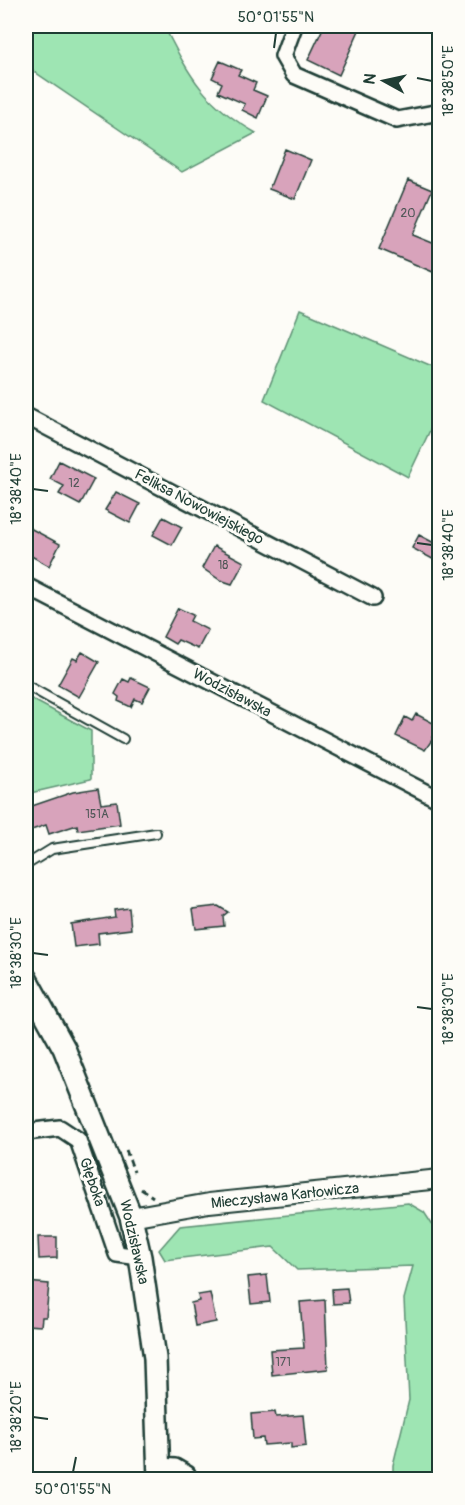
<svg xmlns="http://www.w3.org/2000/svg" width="465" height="1505" font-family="Pangolin,sans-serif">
<rect width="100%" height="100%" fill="#fdfcf7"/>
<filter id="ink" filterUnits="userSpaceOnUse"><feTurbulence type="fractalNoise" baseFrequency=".0167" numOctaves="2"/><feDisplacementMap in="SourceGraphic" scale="12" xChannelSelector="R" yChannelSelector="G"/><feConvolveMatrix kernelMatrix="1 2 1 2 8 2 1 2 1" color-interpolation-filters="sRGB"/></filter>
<g filter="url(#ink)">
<path fill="#9ee5b3" stroke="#5e9174" stroke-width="1.5" d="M26,26H164C191,79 204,103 256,133L182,172L26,66Z
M300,310L439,370V411L408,477L264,400Z
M26,696L91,731V779L26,794Z
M408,1203L424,1212L439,1235V1479H393V1465L409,1400L404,1299L413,1266L297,1270L273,1247L165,1260L159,1250L180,1226Z"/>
<path fill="#d8a3bb" stroke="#1f3d34" stroke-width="1.5" d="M324,26H361L339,75L308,60Z
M220,61L241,70L238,75L256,83L253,90L267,96L258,118L242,110L245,104L218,92L222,83L212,78Z
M285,149L311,160L295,199L269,189Z
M408,180L432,190L413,235L440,246V275L379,249Z
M59,461L94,479L80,505L59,494L64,486L50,479Z
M116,492L140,504L130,523L105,510Z
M163,517L182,527L172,545L153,535Z
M26,526L60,544L49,566L26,553Z
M419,535L440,546V563L412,548Z
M214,546L244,562L232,584L220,580L202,568Z
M178,608L193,615L190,621L208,630L198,649L178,640L175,644L163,637Z
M82,652L99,662L79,697L58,685L73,658L77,660Z
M131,678L150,687L142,702L135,699L131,707L118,701L119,697L115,694L123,679L129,682Z
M416,714L437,725L432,740L425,750L396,736L405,717L412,721Z
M98,788L101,804L117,802L120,824L78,830L77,825L49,834L46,825L26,832V808L73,792Z
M218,906L228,912L223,916L224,926L196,929L193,909Z
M129,908L131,929L98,933L99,944L74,947L71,924L115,917L114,910Z
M38,1237H57V1258L39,1259Z
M267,1275L270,1302L251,1304L248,1277Z
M27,1282L49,1284L46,1317H42L41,1326L26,1325Z
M347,1288L349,1303L333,1304L332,1289Z
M210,1293L216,1322L195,1326L191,1303L199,1301L198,1295Z
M325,1300L328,1369L272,1375L270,1350L304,1348L300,1302Z
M275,1412L276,1417L303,1415L306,1446L291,1448V1443L264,1445L263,1438L253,1439L251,1414Z"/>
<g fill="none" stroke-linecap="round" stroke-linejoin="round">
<g stroke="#1f3d34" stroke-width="12">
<path id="service" d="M26,685L123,739
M26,865L52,849L156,833"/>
</g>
<g stroke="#1f3d34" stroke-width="20">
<path id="minor" d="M294,26L283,56L294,75L397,120L440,112
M26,416L373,598
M26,586L440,800
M26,1132L60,1128L78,1140L117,1254L140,1257
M160,1466L175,1467L187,1474L188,1480"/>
</g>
<g stroke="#1f3d34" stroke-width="22">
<path id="tertiary" d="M131,1217L209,1203L440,1179"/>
</g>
<g stroke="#1f3d34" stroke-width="26">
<path id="secondary" d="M26,979L64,1048L131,1217L140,1257L155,1358L159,1480"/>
</g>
<path stroke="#1f3d34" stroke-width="3" stroke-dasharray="6 4.5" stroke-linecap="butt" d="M26,953L30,962
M126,1150L134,1172
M141,1189L153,1197"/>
<use href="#service" stroke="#fdfcf7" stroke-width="8"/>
<use href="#minor" stroke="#fdfcf7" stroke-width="15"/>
<use href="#tertiary" stroke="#fdfcf7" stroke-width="18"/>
<use href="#secondary" stroke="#fdfcf7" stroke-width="21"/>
</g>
</g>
<path fill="none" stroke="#1f3d34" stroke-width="2" d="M274,48L276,33M417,78L432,81M33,489L48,491M417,543L432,545M33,953L48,955M417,1007L432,1009M33,1417L48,1419M73,1472L76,1457"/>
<g text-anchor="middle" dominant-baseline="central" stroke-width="6" stroke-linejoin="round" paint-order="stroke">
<g font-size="12" fill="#4d5656">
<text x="408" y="213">20</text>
<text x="74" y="483">12</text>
<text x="223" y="565">18</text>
<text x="97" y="814">151A</text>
<text x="283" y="1362">171</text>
</g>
<g font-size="15" fill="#1f3d34" stroke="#fdfcf7">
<text transform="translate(199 507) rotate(28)">Feliksa Nowowiejskiego</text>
<text transform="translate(232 693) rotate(28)">Wodzisławska</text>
<text transform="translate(92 1182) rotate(71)">Głęboka</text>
<text transform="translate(285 1196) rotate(-6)">Mieczysława Karłowicza</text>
<text transform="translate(134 1242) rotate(77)">Wodzisławska</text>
</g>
</g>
<rect width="465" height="1505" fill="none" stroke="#fdfcf7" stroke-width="66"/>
<g transform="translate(384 81) rotate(278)" stroke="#fdfcf7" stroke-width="4.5" paint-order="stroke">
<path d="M0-4.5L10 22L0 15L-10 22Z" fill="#1f3d34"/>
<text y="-9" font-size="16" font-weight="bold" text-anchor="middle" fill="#1f3d34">N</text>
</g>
<rect x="33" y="33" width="399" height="1439" fill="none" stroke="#1f3d34" stroke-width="2"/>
<g font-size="15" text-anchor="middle" fill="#1f3d34">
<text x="276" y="22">50°01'55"N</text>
<text transform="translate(448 81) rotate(-90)" y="5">18°38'50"E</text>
<text transform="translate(16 489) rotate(-90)" y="5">18°38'40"E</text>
<text transform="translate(448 545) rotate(-90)" y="5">18°38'40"E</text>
<text transform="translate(16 953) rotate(-90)" y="5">18°38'30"E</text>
<text transform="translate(448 1009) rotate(-90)" y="5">18°38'30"E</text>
<text transform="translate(16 1417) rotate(-90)" y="5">18°38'20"E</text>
<text x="73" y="1494">50°01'55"N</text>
</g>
</svg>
